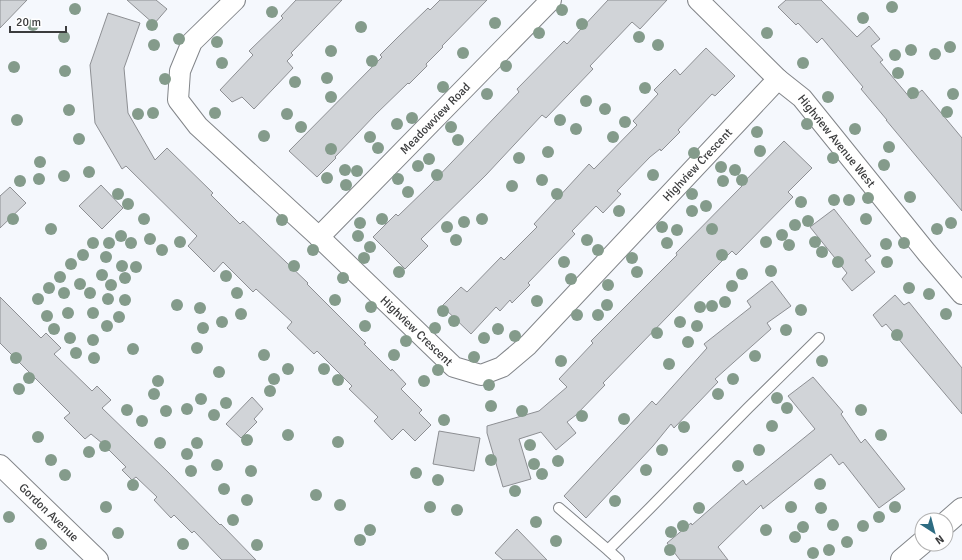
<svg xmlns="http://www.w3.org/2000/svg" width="962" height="560" font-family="Signika,sans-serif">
<rect width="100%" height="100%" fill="#f5f8fd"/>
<path fill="#d1d4d8" stroke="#8d8f93" d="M0,0H27L0,28Z
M127,0H156L167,9L154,24Z
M296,0H342L291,53L293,55L287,61L293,68L254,109L242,97L232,102L220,90L253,55L249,51L283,18L281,16Z
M440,0H487L442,46L443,47L426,64L427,66L409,84L408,83L376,114L335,157L336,158L317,177L289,151L382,57L380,55L398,37L428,8L430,10Z
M608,0H667L640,29L632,22L590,66L593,69L546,118L542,115L486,175L421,239L428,246L405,269L373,237L396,214L398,216L429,186L519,92L517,89L564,41L567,44Z
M786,0H821L857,37L869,26L880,39L871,46L883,60L880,62L911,99L922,90L962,138V211L886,120H887L861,89L863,87L822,38L817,43L798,23L796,25L778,7Z
M108,13L140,23L124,68L128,113L155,160L167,148L213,193L211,195L240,224L243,221L308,283L307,284L366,343L364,344L391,371L392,369L406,384L401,389L422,410L419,413L431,425L415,441L403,429L392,440L374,421L378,417L349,389L352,386L317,351L314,354L287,328L292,322L256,289L253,292L223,262L214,272L188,246L197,236L126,166L122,169L95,123L90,65Z
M706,48L735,76L715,96L712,94L678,130L680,132L661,151L660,149L650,157L617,191L621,194L603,213L596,206L572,231L575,234L528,283L530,285L512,303L510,300L500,311L496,307L471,334L442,306L461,287L467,292L501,257L504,260L537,227L534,224L589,164L594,169L637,125L633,121L658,94L654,90L675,69L680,75Z
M784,141L812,168L788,192L793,197L736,255L732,251L703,280L603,383L605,385L576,415L567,422L576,433L556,450L541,432L519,439L531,479L503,487L487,433V426L539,411L567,387L559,379L593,343L591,341L677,255L676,253L742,186L741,185Z
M101,185L123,208L102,229L79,206Z
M10,187L26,203L0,228V196Z
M834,209L871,256L865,260L875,272L852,291L842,279L847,273L810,227Z
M772,281L791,306L767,323L771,329L715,379L718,382L674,428L671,424L653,446L586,518L564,496L652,401L656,405L707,348L704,344L751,307L747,301Z
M895,295L904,305L909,302L962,368V414L886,324L882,327L873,315Z
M0,297L41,338L46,333L61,348L54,354L92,391L97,386L111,400L102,408L168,472L220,525L221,524L256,560H222L194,531L192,533L174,515L171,518L154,500L157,497L136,477L132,480L122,470L126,467L102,443L91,434L85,439L64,418L70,413L0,343Z
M813,377L843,412L841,414L861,443L865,439L905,489L879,508L843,462L839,465L831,454L763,509L761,505L718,547L728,560H680L667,543L691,523L692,525L743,480L746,485L815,429L788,396Z
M252,397L263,409L254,419L257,422L241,438L226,424Z
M439,431L480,438L474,471L433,464Z
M517,529L547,560H503L495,553Z"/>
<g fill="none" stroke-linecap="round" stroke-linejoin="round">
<g stroke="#828589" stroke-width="12">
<path id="lane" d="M559,508L608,550
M619,560L608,550L650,508L748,408L819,338"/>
</g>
<g stroke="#828589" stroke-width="22">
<g id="street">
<path id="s1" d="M235,0L192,42L180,71L178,100L198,126L319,237L454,367L481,375L502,367L528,345L778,79"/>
<path id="s2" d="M698,0L778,79L802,98L927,253L962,294"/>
<path id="s3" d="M319,237L551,0"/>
<path id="s4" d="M0,465L98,560"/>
</g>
</g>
<g stroke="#828589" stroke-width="24">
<path id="secondary" d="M946,523L962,509
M902,560L922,543"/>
</g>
<use href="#lane" stroke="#fff" stroke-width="10"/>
<use href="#street" stroke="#fff" stroke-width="20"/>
<use href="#secondary" stroke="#fff" stroke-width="22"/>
</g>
<g fill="#849b8b">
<circle cx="892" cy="7" r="6"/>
<circle cx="75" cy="9" r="6"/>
<circle cx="562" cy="10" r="6"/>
<circle cx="272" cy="12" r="6"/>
<circle cx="863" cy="18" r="6"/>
<circle cx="495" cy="23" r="6"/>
<circle cx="582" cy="24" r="6"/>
<circle cx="33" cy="25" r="6"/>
<circle cx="152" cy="25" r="6"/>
<circle cx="361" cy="27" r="6"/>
<circle cx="539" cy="33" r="6"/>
<circle cx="767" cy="33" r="6"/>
<circle cx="64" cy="37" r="6"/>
<circle cx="639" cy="37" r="6"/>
<circle cx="179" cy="39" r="6"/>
<circle cx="217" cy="42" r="6"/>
<circle cx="154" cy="45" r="6"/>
<circle cx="658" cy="45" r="6"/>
<circle cx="950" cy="47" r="6"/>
<circle cx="911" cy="50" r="6"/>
<circle cx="331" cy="51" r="6"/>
<circle cx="463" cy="53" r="6"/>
<circle cx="935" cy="54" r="6"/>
<circle cx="895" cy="55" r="6"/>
<circle cx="372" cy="61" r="6"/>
<circle cx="222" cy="63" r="6"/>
<circle cx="803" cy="63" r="6"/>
<circle cx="506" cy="66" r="6"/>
<circle cx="14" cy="67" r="6"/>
<circle cx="65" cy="71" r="6"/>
<circle cx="898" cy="73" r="6"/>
<circle cx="327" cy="78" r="6"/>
<circle cx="165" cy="79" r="6"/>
<circle cx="295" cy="82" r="6"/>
<circle cx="443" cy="87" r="6"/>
<circle cx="645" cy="88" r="6"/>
<circle cx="913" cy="93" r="6"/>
<circle cx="487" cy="94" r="6"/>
<circle cx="953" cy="94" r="6"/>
<circle cx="331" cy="97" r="6"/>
<circle cx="828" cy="97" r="6"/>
<circle cx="586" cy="101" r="6"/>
<circle cx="605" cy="109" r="6"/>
<circle cx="69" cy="110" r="6"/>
<circle cx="947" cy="112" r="6"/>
<circle cx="153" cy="113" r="6"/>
<circle cx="215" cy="113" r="6"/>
<circle cx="138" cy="114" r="6"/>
<circle cx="287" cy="114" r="6"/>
<circle cx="412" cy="118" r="6"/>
<circle cx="17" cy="120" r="6"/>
<circle cx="560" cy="120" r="6"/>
<circle cx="625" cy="122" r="6"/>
<circle cx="397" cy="124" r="6"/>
<circle cx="807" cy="124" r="6"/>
<circle cx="301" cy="127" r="6"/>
<circle cx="451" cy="127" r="6"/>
<circle cx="576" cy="129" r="6"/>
<circle cx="855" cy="129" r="6"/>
<circle cx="757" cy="132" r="6"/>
<circle cx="264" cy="136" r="6"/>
<circle cx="370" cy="137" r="6"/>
<circle cx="613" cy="137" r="6"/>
<circle cx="79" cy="139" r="6"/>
<circle cx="458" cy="140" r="6"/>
<circle cx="889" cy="147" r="6"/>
<circle cx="378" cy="148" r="6"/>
<circle cx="331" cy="149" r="6"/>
<circle cx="760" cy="151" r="6"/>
<circle cx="548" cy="152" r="6"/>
<circle cx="694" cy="153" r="6"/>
<circle cx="519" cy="158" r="6"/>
<circle cx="833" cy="158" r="6"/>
<circle cx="429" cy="159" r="6"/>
<circle cx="40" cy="162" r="6"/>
<circle cx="884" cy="165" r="6"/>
<circle cx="418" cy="166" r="6"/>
<circle cx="721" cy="167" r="6"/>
<circle cx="345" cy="170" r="6"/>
<circle cx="735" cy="170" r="6"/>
<circle cx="357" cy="171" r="6"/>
<circle cx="89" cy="172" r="6"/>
<circle cx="437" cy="175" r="6"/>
<circle cx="653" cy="175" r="6"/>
<circle cx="64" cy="176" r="6"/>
<circle cx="327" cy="178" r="6"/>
<circle cx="39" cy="179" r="6"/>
<circle cx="398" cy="179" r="6"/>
<circle cx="542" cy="180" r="6"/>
<circle cx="742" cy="180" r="6"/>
<circle cx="20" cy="181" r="6"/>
<circle cx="723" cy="181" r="6"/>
<circle cx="346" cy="185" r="6"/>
<circle cx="512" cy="186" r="6"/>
<circle cx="408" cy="192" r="6"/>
<circle cx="118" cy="194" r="6"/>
<circle cx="557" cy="194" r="6"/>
<circle cx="692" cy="194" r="6"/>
<circle cx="910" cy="197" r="6"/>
<circle cx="868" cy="198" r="6"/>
<circle cx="834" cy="200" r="6"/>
<circle cx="849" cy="200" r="6"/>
<circle cx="801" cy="202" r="6"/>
<circle cx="128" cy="204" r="6"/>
<circle cx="706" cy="206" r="6"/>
<circle cx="619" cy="211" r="6"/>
<circle cx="692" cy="211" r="6"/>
<circle cx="13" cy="219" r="6"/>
<circle cx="144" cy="219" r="6"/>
<circle cx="382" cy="219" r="6"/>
<circle cx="482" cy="219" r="6"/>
<circle cx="866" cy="219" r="6"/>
<circle cx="282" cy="220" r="6"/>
<circle cx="808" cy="221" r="6"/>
<circle cx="464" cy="222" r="6"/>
<circle cx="360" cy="223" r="6"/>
<circle cx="951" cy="223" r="6"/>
<circle cx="795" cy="225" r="6"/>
<circle cx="447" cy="227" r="6"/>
<circle cx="662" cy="227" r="6"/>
<circle cx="51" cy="229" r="6"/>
<circle cx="712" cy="229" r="6"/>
<circle cx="937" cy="229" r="6"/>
<circle cx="677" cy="230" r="6"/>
<circle cx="782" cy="235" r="6"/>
<circle cx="121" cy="236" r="6"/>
<circle cx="358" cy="236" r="6"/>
<circle cx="150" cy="239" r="6"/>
<circle cx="456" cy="240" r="6"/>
<circle cx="587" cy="240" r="6"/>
<circle cx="180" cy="242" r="6"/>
<circle cx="766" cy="242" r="6"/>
<circle cx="815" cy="242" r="6"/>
<circle cx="93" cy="243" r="6"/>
<circle cx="109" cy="243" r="6"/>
<circle cx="131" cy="243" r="6"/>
<circle cx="667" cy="243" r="6"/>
<circle cx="904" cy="243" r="6"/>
<circle cx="886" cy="244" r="6"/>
<circle cx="789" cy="245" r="6"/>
<circle cx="370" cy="247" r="6"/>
<circle cx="162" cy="250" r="6"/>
<circle cx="313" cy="250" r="6"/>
<circle cx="598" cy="250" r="6"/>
<circle cx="822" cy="252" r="6"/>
<circle cx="83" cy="255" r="6"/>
<circle cx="722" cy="255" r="6"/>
<circle cx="106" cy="257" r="6"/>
<circle cx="364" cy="258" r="6"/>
<circle cx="632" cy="258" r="6"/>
<circle cx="564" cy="262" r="6"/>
<circle cx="838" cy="262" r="6"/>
<circle cx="887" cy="262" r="6"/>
<circle cx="71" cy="264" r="6"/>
<circle cx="122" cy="266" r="6"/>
<circle cx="294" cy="266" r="6"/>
<circle cx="136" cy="267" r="6"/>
<circle cx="771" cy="271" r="6"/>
<circle cx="399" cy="272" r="6"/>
<circle cx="637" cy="272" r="6"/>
<circle cx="742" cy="274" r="6"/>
<circle cx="102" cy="275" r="6"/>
<circle cx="226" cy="276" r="6"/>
<circle cx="60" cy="277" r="6"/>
<circle cx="125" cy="278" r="6"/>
<circle cx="343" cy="278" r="6"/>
<circle cx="571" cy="279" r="6"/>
<circle cx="80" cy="284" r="6"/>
<circle cx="111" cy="285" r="6"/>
<circle cx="608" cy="285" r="6"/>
<circle cx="732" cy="286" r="6"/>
<circle cx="49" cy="288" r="6"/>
<circle cx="909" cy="288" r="6"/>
<circle cx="64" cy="293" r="6"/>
<circle cx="90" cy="293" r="6"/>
<circle cx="237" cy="293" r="6"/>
<circle cx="929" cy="294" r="6"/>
<circle cx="38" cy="299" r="6"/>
<circle cx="108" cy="299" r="6"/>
<circle cx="125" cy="300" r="6"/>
<circle cx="335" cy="300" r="6"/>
<circle cx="537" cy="301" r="6"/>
<circle cx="725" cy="302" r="6"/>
<circle cx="177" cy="305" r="6"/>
<circle cx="607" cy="305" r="6"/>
<circle cx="712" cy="306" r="6"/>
<circle cx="371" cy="307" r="6"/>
<circle cx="700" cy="307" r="6"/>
<circle cx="200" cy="308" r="6"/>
<circle cx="801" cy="310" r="6"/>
<circle cx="443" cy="311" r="6"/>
<circle cx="68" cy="313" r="6"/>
<circle cx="93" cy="313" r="6"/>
<circle cx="241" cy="314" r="6"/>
<circle cx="946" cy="314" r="6"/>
<circle cx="577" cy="315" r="6"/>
<circle cx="598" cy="315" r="6"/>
<circle cx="47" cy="316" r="6"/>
<circle cx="119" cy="317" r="6"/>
<circle cx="454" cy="321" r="6"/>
<circle cx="222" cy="322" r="6"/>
<circle cx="680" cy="322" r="6"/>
<circle cx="107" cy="326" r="6"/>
<circle cx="365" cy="326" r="6"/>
<circle cx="697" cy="326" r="6"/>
<circle cx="203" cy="328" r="6"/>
<circle cx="435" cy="328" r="6"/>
<circle cx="54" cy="329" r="6"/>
<circle cx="498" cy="329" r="6"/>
<circle cx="786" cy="330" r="6"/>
<circle cx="657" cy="333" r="6"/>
<circle cx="897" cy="335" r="6"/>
<circle cx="515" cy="336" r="6"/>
<circle cx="70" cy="338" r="6"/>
<circle cx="484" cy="338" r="6"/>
<circle cx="93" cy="340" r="6"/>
<circle cx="406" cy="341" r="6"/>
<circle cx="688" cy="342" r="6"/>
<circle cx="197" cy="348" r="6"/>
<circle cx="133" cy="349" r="6"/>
<circle cx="76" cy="353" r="6"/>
<circle cx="264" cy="355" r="6"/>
<circle cx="394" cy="355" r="6"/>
<circle cx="755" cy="356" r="6"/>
<circle cx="474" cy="357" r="6"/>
<circle cx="16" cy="358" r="6"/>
<circle cx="94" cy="358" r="6"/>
<circle cx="561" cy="361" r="6"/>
<circle cx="822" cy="361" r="6"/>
<circle cx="669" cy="364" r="6"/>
<circle cx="288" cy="369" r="6"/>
<circle cx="324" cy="369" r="6"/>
<circle cx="438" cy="370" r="6"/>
<circle cx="219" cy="372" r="6"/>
<circle cx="29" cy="378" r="6"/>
<circle cx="274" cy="379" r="6"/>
<circle cx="733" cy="379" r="6"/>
<circle cx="338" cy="380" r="6"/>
<circle cx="158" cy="381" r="6"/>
<circle cx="424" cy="381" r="6"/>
<circle cx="489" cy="385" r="6"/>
<circle cx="19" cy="389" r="6"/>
<circle cx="270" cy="391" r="6"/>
<circle cx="154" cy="394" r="6"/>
<circle cx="718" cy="394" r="6"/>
<circle cx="777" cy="398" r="6"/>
<circle cx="201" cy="399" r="6"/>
<circle cx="226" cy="403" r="6"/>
<circle cx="491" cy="406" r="6"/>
<circle cx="787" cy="408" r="6"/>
<circle cx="187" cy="409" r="6"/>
<circle cx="127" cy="410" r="6"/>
<circle cx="861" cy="410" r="6"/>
<circle cx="166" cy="411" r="6"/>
<circle cx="522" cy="411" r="6"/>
<circle cx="214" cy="415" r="6"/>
<circle cx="582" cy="416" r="6"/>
<circle cx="624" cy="419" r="6"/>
<circle cx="444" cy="420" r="6"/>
<circle cx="142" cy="421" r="6"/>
<circle cx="772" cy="426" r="6"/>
<circle cx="684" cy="427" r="6"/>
<circle cx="288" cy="435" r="6"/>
<circle cx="881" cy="435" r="6"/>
<circle cx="38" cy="437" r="6"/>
<circle cx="247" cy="440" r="6"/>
<circle cx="338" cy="442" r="6"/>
<circle cx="160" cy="443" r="6"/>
<circle cx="197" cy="443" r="6"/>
<circle cx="530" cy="445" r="6"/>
<circle cx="105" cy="446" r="6"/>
<circle cx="662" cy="450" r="6"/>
<circle cx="759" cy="450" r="6"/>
<circle cx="89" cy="452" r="6"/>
<circle cx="187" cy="454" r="6"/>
<circle cx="51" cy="460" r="6"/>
<circle cx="491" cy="460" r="6"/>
<circle cx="558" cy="461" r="6"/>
<circle cx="534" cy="464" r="6"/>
<circle cx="217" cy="465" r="6"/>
<circle cx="738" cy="466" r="6"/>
<circle cx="646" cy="470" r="6"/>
<circle cx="191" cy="471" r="6"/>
<circle cx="251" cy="471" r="6"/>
<circle cx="416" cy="473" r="6"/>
<circle cx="542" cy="474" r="6"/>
<circle cx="65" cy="475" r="6"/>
<circle cx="438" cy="480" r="6"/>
<circle cx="820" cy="484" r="6"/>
<circle cx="133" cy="485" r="6"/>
<circle cx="224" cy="489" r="6"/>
<circle cx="515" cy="491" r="6"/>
<circle cx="316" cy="495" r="6"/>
<circle cx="247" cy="500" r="6"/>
<circle cx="615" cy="501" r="6"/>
<circle cx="340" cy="505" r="6"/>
<circle cx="106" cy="507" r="6"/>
<circle cx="430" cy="507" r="6"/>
<circle cx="791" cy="507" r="6"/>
<circle cx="895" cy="507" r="6"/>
<circle cx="699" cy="508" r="6"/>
<circle cx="821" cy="508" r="6"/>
<circle cx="457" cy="510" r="6"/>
<circle cx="9" cy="517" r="6"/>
<circle cx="879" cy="517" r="6"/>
<circle cx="233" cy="520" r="6"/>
<circle cx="536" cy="522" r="6"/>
<circle cx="833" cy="525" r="6"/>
<circle cx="683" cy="526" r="6"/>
<circle cx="863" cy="526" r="6"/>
<circle cx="803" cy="527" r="6"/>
<circle cx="370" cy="530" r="6"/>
<circle cx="766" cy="530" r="6"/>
<circle cx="671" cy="532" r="6"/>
<circle cx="118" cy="533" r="6"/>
<circle cx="795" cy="537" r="6"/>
<circle cx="360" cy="540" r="6"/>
<circle cx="556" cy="541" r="6"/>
<circle cx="847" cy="542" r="6"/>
<circle cx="41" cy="544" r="6"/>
<circle cx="183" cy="544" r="6"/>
<circle cx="257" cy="545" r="6"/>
<circle cx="670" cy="550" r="6"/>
<circle cx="829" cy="550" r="6"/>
<circle cx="813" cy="553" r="6"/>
</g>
<g text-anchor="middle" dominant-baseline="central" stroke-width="3" stroke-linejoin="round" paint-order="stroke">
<g font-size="12" fill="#3b3c3d" stroke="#fff">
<text stroke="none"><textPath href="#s3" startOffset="166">Meadowview Road</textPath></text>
<text stroke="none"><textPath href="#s2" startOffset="198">Highview Avenue West</textPath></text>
<text stroke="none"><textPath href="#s1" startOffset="837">Highview Crescent</textPath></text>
<text stroke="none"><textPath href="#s1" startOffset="453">Highview Crescent</textPath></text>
<text stroke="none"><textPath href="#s4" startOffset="68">Gordon Avenue</textPath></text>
</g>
</g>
<g transform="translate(934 532) rotate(144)"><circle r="19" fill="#ffffff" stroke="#b1b1b1"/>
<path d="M0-3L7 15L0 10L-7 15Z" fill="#2e6c82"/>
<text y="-6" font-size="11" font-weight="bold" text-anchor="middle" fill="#3b3c3d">N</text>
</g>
<path d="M10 26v6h56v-6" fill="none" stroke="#3b3c3d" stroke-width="2"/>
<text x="16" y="26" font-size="12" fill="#3b3c3d" stroke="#ffffff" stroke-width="3" paint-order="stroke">20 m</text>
</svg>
